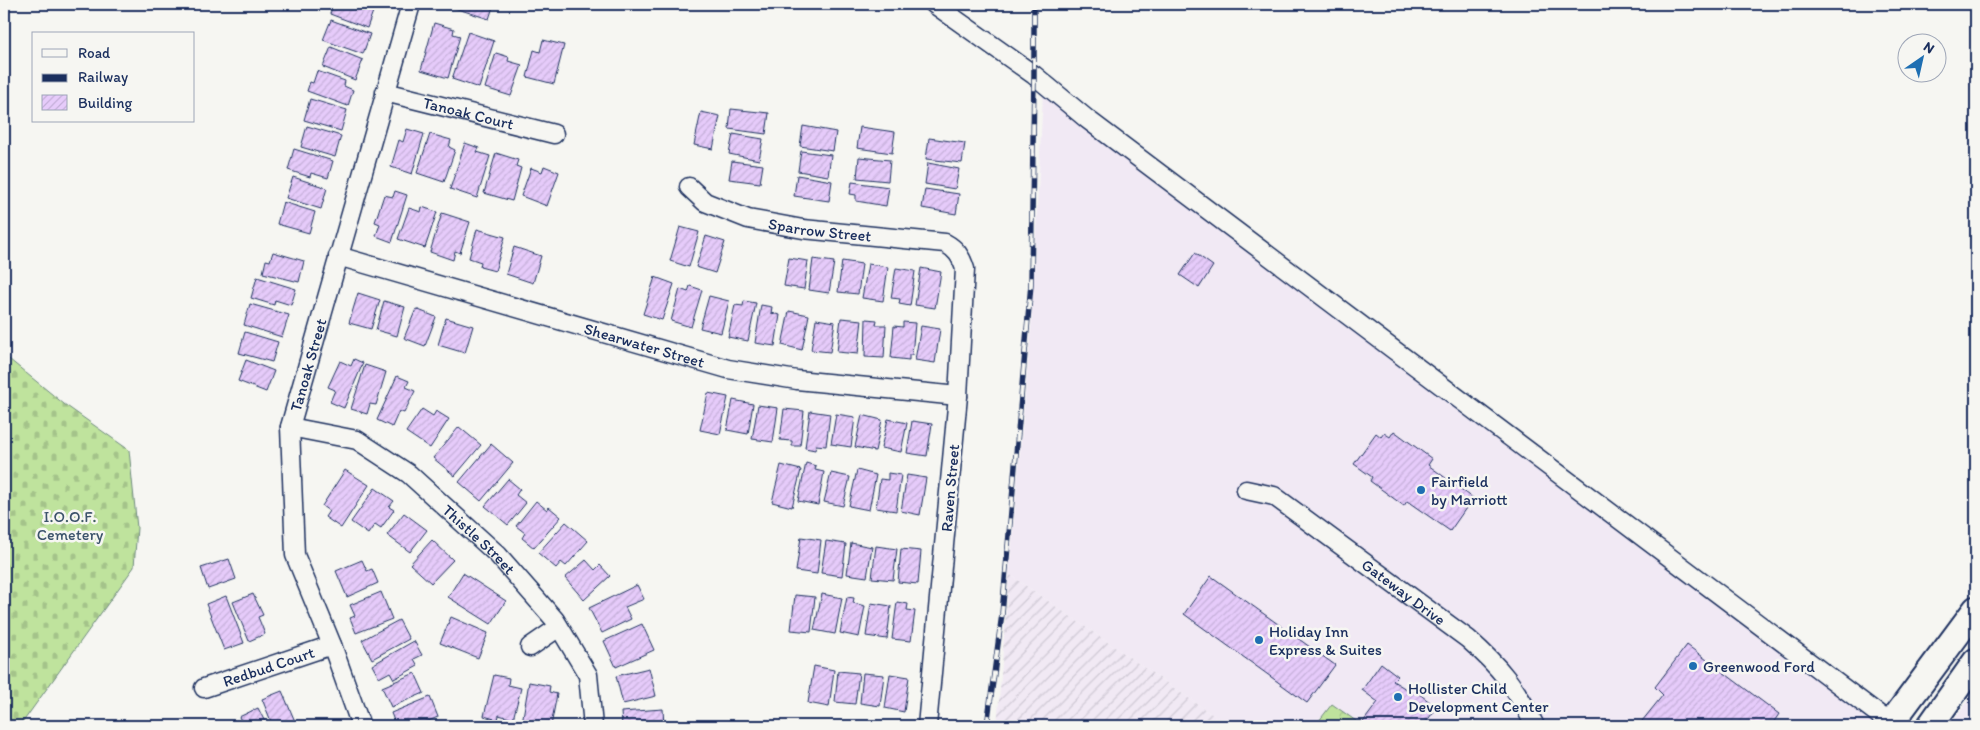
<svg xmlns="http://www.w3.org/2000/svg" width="1980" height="730" font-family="Itim,sans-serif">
<defs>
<pattern id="industrial-furrows" width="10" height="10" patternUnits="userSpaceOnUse" patternTransform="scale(1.25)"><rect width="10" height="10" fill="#f1e9f4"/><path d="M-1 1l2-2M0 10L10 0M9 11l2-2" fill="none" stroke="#cec8d4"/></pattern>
<pattern id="cemetery-stones" width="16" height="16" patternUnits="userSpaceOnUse" patternTransform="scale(1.25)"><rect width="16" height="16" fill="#bfe39d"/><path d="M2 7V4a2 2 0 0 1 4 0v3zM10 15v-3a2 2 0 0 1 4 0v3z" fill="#a4c38a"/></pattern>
<pattern id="park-crowns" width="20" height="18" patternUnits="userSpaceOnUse" patternTransform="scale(1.25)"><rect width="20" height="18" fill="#bfe39d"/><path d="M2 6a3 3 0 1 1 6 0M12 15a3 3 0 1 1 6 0" fill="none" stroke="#a4c38a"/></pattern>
<pattern id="building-hatch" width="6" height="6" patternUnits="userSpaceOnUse" patternTransform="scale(1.25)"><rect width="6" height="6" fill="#e6cbfa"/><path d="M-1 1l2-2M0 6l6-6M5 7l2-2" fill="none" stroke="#c5afd9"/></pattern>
</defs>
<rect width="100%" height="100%" fill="#f6f6f2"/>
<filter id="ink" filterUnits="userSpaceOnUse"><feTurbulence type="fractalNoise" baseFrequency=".02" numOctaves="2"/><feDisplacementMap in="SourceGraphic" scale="10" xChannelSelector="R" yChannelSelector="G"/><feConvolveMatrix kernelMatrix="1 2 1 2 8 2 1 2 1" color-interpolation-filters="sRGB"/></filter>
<g filter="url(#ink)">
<path fill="#f1e9f4" d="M1043,94L1880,720L1876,726H1229L1009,574L1031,329Z
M1976,690V726H1950Z"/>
<path fill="url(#industrial-furrows)" d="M1009,574L1229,726H997Z"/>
<path fill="url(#cemetery-stones)" stroke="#6d897e" d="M4,355L64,404L129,450L137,528L134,567L20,726H4Z"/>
<path fill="url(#park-crowns)" stroke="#6d897e" d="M1332,704L1356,721L1353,726H1315Z"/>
<path fill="url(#building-hatch)" stroke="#1b2f5e" d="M333,4H370L375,6L367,28L330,14Z
M442,4H494L489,19Z
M331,20L370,34L363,54L323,40Z
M434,23L454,29L453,34L460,36L448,78L421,70Z
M468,32L494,41L479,88L452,79Z
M543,40L564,45L554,84L527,77L534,50L540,52Z
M331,47L363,60L355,80L323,67Z
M496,53L509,57L508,61L522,65L511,96L485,88Z
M317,71L345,81L344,86L353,90L348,106L307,91L310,82L313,83Z
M310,99L347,110L341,131L304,120Z
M731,109L769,113L766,134L729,129Z
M701,112L720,116L713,149L694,145Z
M307,126L341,136L335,157L301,147Z
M803,126L836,132L833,151L800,146Z
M860,127L895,132L892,153L857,148Z
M407,129L424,134L412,174L391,167L399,140L403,142Z
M430,134L451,140L449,147L455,150L444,182L417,173Z
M733,134L763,139L759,160L729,154Z
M929,138L965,143L962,163L926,159Z
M465,143L479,148L477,152L490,156L477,198L450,189Z
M294,149L333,161L328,178L311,173L310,177L288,170Z
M801,151L831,155L828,176L798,171Z
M496,153L518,160L516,166L521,168L512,201L484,193Z
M859,157L890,160L888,181L857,178Z
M732,161L763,165L760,183L729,179Z
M928,163L959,169L955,189L925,184Z
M544,166L559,172L547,206L521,196L531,168L542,172Z
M797,175L832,181L829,201L794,196Z
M293,177L327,188L321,209L286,198Z
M852,182L889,187L886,206L856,201V195L850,194Z
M925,189L959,194L956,214L922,208Z
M395,191L407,195L392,242L376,236L380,224L375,222L384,195L393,197Z
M283,202L315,212L309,233L277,224Z
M422,207L437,212L425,248L398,239L409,208L421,212Z
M442,213L470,222L460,253L455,251L453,260L430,252Z
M680,227L699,232L689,267L670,261Z
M477,229L505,237L495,271L480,267L481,262L469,258Z
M706,236L725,242L715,273L696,267Z
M514,247L541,256L533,283L506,274Z
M273,252L304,261L299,282L263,273L266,260L270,261Z
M1195,253L1213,266L1199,288L1180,275Z
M789,258L808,261L804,289L784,286Z
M813,259L834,262L829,293L809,290Z
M842,261L862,264L858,294L838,292Z
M868,264L888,267L883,301L862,298Z
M896,268L915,271L910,306L899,304L900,299L891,298Z
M921,268L941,272L935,308L915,305Z
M257,277L296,289L291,305L275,300L274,305L251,298Z
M655,277L674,284L662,320L643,314Z
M690,286L702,290L691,327L671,321L680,289L688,292Z
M358,293L380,300L371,329L349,323Z
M709,296L729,301L721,333L700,328Z
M384,301L405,307L397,336L376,330Z
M744,301L756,303L748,341L728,337L735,305L743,306Z
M250,304L289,315L282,337L244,325Z
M761,305L772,307L771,313L780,315L775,346L755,343Z
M416,309L436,317L425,346L404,338Z
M789,311L809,315L802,350L782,345Z
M446,318L473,326L465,353L438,345Z
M841,318L862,320L858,354L837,352Z
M816,319L835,322L830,352L811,350Z
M866,319L877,320L876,325H886L884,358L865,357Z
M903,322L915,323L912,355H909V360L891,358L894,326L903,327Z
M921,326L940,329L935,363L915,360Z
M245,332L278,342L272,362L239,353Z
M354,359L363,363L344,408L330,402L335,390L328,387L340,361L351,366Z
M246,360L274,371L266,392L238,381Z
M365,365L386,372L376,405L370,404L367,414L351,409Z
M397,376L409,381L406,387L415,391L404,413L399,411L392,427L377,420Z
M708,393L728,397L720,434L700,430Z
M733,400L753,404L748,434L727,430Z
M758,405L778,408L773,442L752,439Z
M422,409L433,416L436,411L449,419L430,448L406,432Z
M784,409L804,411L800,446H792V441L780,440Z
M810,411L830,414L826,446L816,445L815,450L805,448Z
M836,414L855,417L851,447L831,444Z
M862,415L882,420L875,451L855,447Z
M888,419L907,423L901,452L881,448Z
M912,421L932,424L927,456L907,453Z
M459,427L481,445L455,476L433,458Z
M1394,431L1432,459L1428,465L1473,498L1450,531L1407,501L1404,506L1370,481L1372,477L1354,464L1376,433L1381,437L1384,433L1390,437Z
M491,444L513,463L481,501L459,482Z
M806,463L816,466L815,470L824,472L818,505L798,501Z
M781,465L801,470L792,507L772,502Z
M345,470L369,485L341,528L325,517L329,511L322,506Z
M857,470L876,475L869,510L849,506Z
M831,473L850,477L843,506L824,502Z
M888,473L901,475L896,511L876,508L880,479L888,480Z
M907,475L926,478L920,515L901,511Z
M508,479L520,489L516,495L526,503L508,525L485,506Z
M375,488L394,501L389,507L394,510L381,528L375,524L368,534L351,522Z
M536,501L547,510L549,507L561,517L534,548L522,538L525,533L516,526Z
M404,513L427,530L410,552L387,535Z
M566,522L588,541L566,566L561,562L556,568L538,553Z
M801,537L821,540L817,574L796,571Z
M432,540L453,560L431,583L410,564Z
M826,541L846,544L842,576L821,573Z
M851,543L872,547L867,577L847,574Z
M876,546L897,549L893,580L872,578Z
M901,549L921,551L918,584L898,582Z
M229,559L236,579L208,589L201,568Z
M362,560L367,571L372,569L378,583L347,597L336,571Z
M586,560L595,570L600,565L610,576L584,600L565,578Z
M463,573L506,601L491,624L448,597Z
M1211,576L1335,665L1307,703L1184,614Z
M637,585L644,599L625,607L631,619L602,633L589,608Z
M381,592L392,619L356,633L350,618L355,616L350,605Z
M253,594L263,615L258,617L265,634L249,641L233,602Z
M822,594L842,598L835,634L814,630Z
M795,595L815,597L811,632L791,630Z
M226,596L244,643L224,650L206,604Z
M847,597L854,598L853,603L865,606L859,637L840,633Z
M897,602L908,604L907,610L915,611L911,641L892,639Z
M871,603L891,606L887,639L866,636Z
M451,617L488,633L478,658L440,643Z
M399,620L409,639L372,659L362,640Z
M642,624L654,650L616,667L604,641Z
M414,641L422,655L414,659L418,666L394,679L390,672L379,678L372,665Z
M1687,645L1779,714L1771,726H1638L1663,695L1655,687Z
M1381,663L1398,676L1393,681L1411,692L1413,689L1431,703L1429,705L1435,710L1423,726H1360L1378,702L1362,690Z
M814,666L834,670L829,707L808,703Z
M649,668L656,696L623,704L616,676Z
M838,671L859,673L855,704L835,702Z
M415,673L424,693L391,707L382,687Z
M863,673L884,675L880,706L860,703Z
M890,674L909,677L904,712L885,708Z
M494,675L509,678L508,685L521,688L513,719L499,715L498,720L484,716Z
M529,682L550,686L549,692L557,694L551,726L522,723Z
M282,691L297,726H273L262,699Z
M430,697L438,717L416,726H411L409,723L396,726L391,713Z
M258,708L267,726H244L239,717Z
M663,709L664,726H622L621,712Z"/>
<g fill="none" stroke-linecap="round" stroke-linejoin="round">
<g stroke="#1b2f5e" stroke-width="21">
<g id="minor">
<path d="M934,4L1034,75L1087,119L1894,726"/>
<path id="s1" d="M385,92L554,134"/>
<path id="s2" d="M689,187L705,202L748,219L803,229L945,243C956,249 961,256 965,269L958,396L927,726"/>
<path id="s3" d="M338,256L728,369L797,380L958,396"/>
<path id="s4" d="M290,427L357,440L409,474L498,555L555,620L588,675L593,726"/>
<path id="s5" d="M1246,490L1274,496L1468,639C1500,667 1516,687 1535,726"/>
<path d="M530,647L559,627"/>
<path id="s6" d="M204,688L332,645"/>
<path id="s7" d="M361,726L332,645L295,555L290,427L411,4"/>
</g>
</g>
<g stroke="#1b2f5e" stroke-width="29">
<path id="secondary" d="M1889,726L1976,609
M1930,726L1976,661"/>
</g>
<use href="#minor" stroke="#f6f6f2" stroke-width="18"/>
<use href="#secondary" stroke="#f6f6f2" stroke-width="25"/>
<g stroke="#1b2f5e" stroke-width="5.5">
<path id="rail" d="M987,726L1002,614L1031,284L1034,75V4"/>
</g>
<use href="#rail" stroke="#f6f6f2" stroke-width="4" stroke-dasharray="11" stroke-linecap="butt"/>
</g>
</g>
<g fill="#1f6fb2" stroke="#f6f6f2" stroke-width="2">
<circle cx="1421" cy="490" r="5"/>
<circle cx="1259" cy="640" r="5"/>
<circle cx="1693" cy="666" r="5"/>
<circle cx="1398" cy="697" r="5"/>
</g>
<g text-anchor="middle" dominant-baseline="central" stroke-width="5" stroke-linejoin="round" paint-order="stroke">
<g font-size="16" fill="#1b2f5e" stroke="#f6f6f2">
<text stroke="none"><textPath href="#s1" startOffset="86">Tanoak Court</textPath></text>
<text stroke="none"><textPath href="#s2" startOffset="141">Sparrow Street</textPath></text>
<text stroke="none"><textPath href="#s3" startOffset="319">Shearwater Street</textPath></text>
<text stroke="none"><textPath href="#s7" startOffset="376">Tanoak Street</textPath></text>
<text transform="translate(950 488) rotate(-85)">Raven Street</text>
<text stroke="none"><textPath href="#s4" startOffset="226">Thistle Street</textPath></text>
<text stroke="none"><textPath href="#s5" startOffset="190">Gateway Drive</textPath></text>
<text stroke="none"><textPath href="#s6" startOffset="68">Redbud Court</textPath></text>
</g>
<g font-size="16" fill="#1b2f5e" stroke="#f6f6f2" text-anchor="start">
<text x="1431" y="481">Fairfield<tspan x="1431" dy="18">by Marriott</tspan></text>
<text x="1269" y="631">Holiday Inn<tspan x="1269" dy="18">Express &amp; Suites</tspan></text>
<text x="1703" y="666">Greenwood Ford</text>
<text x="1408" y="688">Hollister Child<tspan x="1408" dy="18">Development Center</tspan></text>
</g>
<g font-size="16" fill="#3c536b" stroke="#f6f6f2">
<text x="70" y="516">I.O.O.F.<tspan x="70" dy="18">Cemetery</tspan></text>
</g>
</g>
<rect width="1980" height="730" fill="none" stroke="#f6f6f2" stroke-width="20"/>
<rect x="10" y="10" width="1960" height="710" fill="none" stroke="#1b2f5e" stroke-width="2" filter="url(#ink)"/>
<rect x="32" y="32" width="162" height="90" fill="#f6f6f2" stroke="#9ea6b7"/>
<rect x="42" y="49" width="25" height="8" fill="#f6f6f2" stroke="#9ea6b7"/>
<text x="78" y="58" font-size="15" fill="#1b2f5e">Road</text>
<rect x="42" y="74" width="25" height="8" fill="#1b2f5e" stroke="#9ea6b7"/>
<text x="78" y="82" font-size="15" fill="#1b2f5e">Railway</text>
<rect x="42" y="95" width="25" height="15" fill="url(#building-hatch)" stroke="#9ea6b7"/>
<text x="78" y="108" font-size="15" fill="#1b2f5e">Building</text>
<g transform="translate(1922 58) rotate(34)"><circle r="24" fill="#f6f6f2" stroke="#9ea6b7"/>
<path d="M0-4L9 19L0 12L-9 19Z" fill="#1f6fb2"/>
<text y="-8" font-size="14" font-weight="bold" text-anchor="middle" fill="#1b2f5e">N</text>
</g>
</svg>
